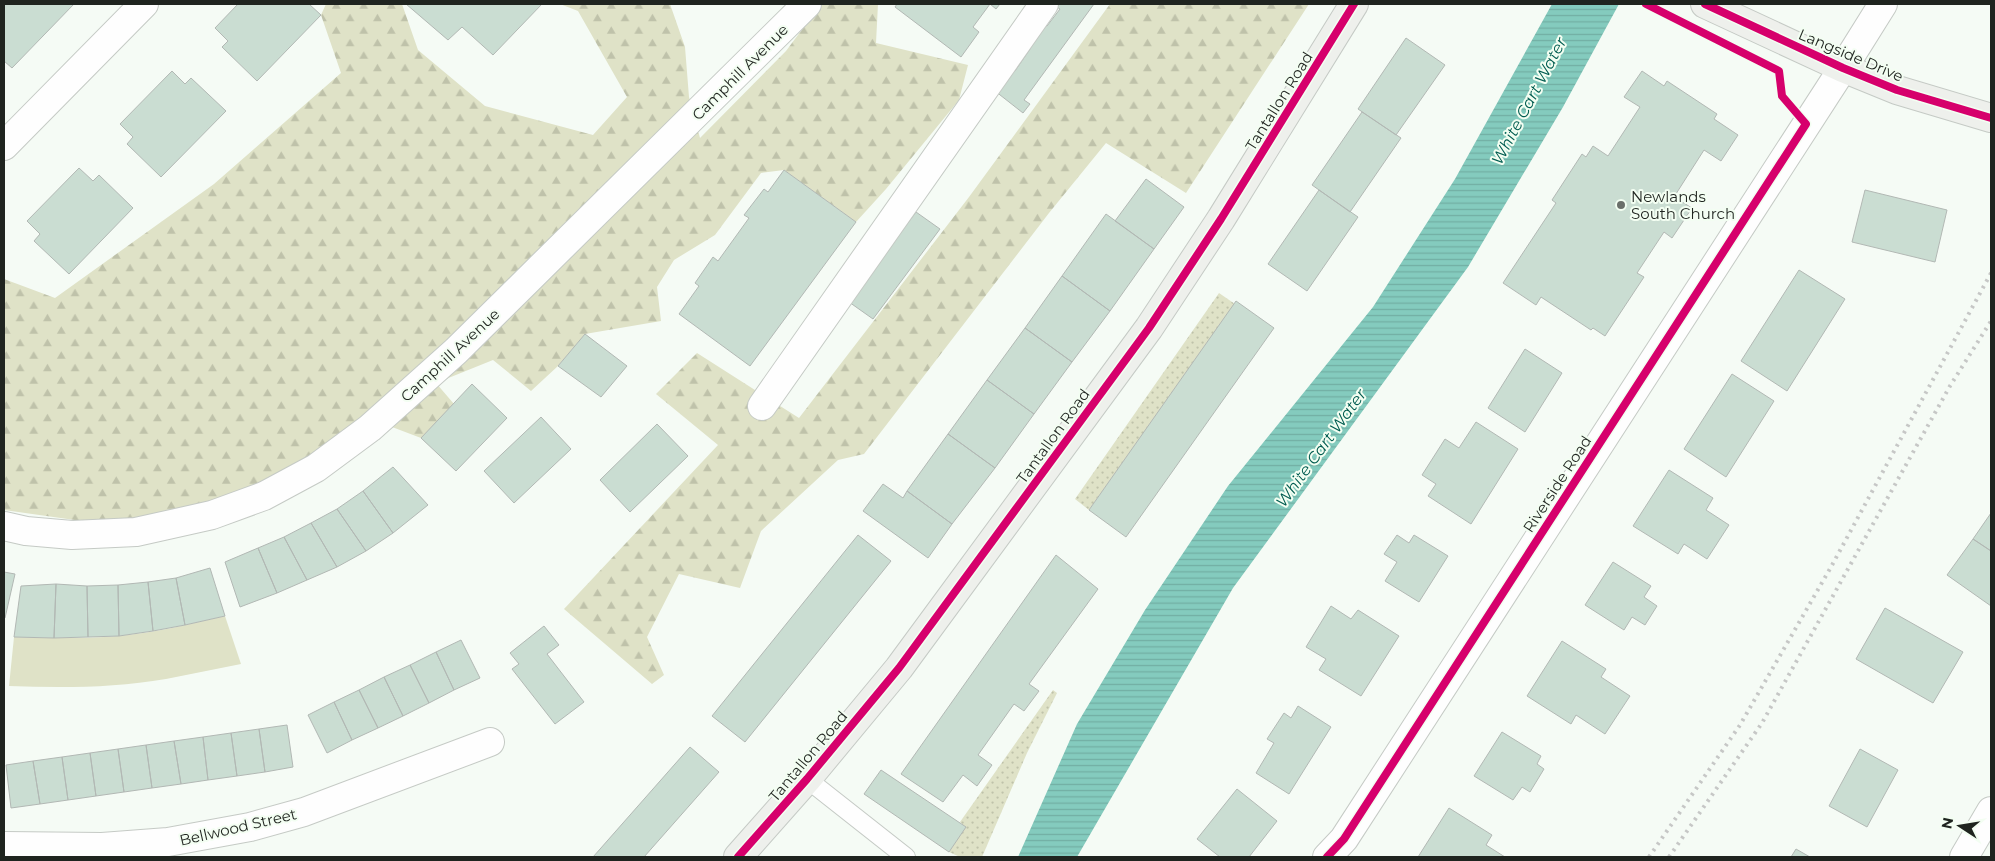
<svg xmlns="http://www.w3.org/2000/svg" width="1995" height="861" font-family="Montserrat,sans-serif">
<defs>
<pattern id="grass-dots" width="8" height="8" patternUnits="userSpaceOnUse" patternTransform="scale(1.25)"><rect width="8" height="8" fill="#dfe2c7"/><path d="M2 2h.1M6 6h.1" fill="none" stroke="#bfc2aa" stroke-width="1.8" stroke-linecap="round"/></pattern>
<pattern id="forest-firs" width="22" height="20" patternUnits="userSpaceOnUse" patternTransform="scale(1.25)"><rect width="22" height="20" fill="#dfe2c7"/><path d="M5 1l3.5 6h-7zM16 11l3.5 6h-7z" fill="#bfc2aa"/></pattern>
<pattern id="water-rules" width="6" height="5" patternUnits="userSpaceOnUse" patternTransform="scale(1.25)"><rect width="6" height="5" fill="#84cbbe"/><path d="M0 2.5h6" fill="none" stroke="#72aea3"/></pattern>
</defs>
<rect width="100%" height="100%" fill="#f5fbf5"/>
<path fill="url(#grass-dots)" d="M1219,293L1235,304L1089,510L1075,499Z
M1053,690L1057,693L1027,753L982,857H960L949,852L965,827L960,822Z"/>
<path fill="url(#forest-firs)" d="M326,4H402L418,50L485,106L593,135L627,97L578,11L560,4H670L685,47L689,97L700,138L786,51L821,4H878L876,43L968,65L959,100L886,189L856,222L784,170L761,173L715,235L674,260L657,287L661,321L585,334L558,366L531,391L493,360L436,383L454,404L421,438L371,419L246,493L110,525L4,510V279L55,298L214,184L341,73L321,15Z
M1110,4H1309L1186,193L1106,143L1049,213L864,454L838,460L761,531L740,588L679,574L647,637L664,675L652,684L564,609L718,445L656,394L697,353L799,418L969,197Z"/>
<path fill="#dfe2c7" d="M225,616L241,664C216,669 191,674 166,679C114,688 61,688 9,686L14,637C49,638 84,639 118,636C154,633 190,624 225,616Z"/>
<path fill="url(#water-rules)" d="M1552,4H1619L1563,107L1468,267L1233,588L1077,857H1018L1077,724L1145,610L1228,486L1373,307L1455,179Z"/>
<path fill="#caddd2" stroke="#b2b8b4" d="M4,4H74L12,68L4,61Z
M238,4H309L321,15L257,81L222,47L228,41L215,28Z
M406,4H542L493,55L462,27L448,40Z
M897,4H1000L996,9L990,4L973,27L979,32L961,57L895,7Z
M1060,4H1094L1024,100L1030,104L1023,113L995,91L1011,68L1015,71L1030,49L1028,47L1044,25L1047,26L1060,9L1057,7Z
M1406,38L1445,65L1396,135L1358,109Z
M172,71L185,84L191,78L226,111L161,177L127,144L133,137L120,124Z
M1642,71L1664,86L1667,81L1717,114L1714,119L1738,135L1721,161L1704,150L1674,197L1692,208L1672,238L1664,232L1637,273L1644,277L1605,336L1593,328L1591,330L1541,297L1536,305L1503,283L1556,203L1552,200L1582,154L1586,157L1593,146L1608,156L1640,107L1624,97Z
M1362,112L1401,138L1350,212L1312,185Z
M79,168L93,181L99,175L133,208L69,274L34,241L40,234L27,221Z
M784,170L856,222L750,366L679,314L699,286L695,283L713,257L718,261L749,218L744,215L764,189L768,192Z
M1146,179L1184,207L1154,249L1115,221Z
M1319,190L1358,217L1307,291L1268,264Z
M1865,190L1947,210L1935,262L1852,242Z
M916,212L940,229L873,319L849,302Z
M1106,214L1154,249L1110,311L1062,276Z
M1799,270L1845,299L1787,391L1741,361Z
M1062,276L1110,311L1072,362L1025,328Z
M1236,301L1274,328L1126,537L1089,510Z
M1025,328L1072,362L1034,414L987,380Z
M585,334L627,366L601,397L558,366Z
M1525,349L1562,373L1525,432L1488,408Z
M1732,374L1774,401L1726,477L1684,449Z
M987,380L1034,414L995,468L948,434Z
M472,384L507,418L456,471L421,438Z
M541,417L571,449L514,503L484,471Z
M1476,422L1518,449L1471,524L1428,496L1436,484L1422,475L1445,439L1459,448Z
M657,424L688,456L630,512L600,480Z
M948,434L995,468L952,524L907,491Z
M393,467L428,505L393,533L363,491Z
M1669,470L1713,498L1706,510L1729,525L1707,559L1684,544L1678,554L1633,526Z
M883,484L903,498L907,491L952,524L928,558L863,511Z
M363,491L393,533L366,551L337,509Z
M337,509L366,551L337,567L311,523Z
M1991,513V551L1973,539Z
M311,523L337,567L307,580L284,537Z
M858,535L891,561L745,742L712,716Z
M1397,535L1409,543L1414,535L1448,556L1419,602L1385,581L1397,562L1384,554Z
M284,537L307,580L277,593L258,548Z
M1973,539L1991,551V606L1947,575Z
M258,548L277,593L240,607L225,562Z
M1056,555L1098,589L1029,684L1039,691L1024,711L1014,704L978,755L992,765L977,786L963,775L943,802L901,774Z
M1613,562L1651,586L1644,597L1657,606L1645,625L1632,617L1624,630L1585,605Z
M210,568L225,616L185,625L176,578Z
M4,572L15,574L5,618H4Z
M176,578L185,625L153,631L148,582Z
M148,582L153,631L119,636L118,585Z
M56,584L54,638L14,637L21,586Z
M56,584L87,586L88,637L54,638Z
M118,585L119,636L88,637L87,586Z
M1331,606L1351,619L1358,610L1399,636L1361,696L1319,670L1326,659L1306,647Z
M1885,608L1963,652L1933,703L1856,659Z
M544,626L559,645L547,654L584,702L555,724L512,669L519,664L510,653Z
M461,640L480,678L454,690L436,652Z
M1562,641L1606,669L1601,677L1630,696L1605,734L1576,715L1571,724L1527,696Z
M436,652L454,690L429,703L410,665Z
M410,665L429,703L403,716L384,677Z
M384,677L403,716L378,728L359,690Z
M359,690L378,728L352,740L334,702Z
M334,702L352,740L327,753L308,715Z
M1298,706L1331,727L1289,794L1256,773L1274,743L1267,739L1284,713L1291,718Z
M287,725L293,767L265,772L259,729Z
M259,729L265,772L237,776L231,733Z
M1502,732L1541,756L1537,764L1544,769L1530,792L1522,787L1513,800L1474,776Z
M231,733L237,776L208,780L203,737Z
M203,737L208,780L181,784L174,741Z
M174,741L181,784L152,788L146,745Z
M146,745L152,788L124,792L118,749Z
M690,747L719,772L644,857H593Z
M118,749L124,792L96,796L90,753Z
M1860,749L1898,770L1867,827L1829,806Z
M90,753L96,796L68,800L62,757Z
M62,757L68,800L40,804L33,761Z
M33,761L40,804L11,808L6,765Z
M881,770L966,827L949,852L864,794Z
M1237,789L1277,821L1249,857H1220L1197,839Z
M1449,808L1492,835L1486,845L1505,857H1418Z
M1796,849L1810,857H1791Z"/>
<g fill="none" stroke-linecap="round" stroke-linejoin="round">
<g stroke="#c5cac5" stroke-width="20">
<path id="lane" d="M807,779L906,857"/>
</g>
<g stroke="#c5cac5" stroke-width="30">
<path id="street" d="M4,146L144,4
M762,406L1044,4
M4,526L26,531L72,535L136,532L212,515L264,496L316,468L370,428L456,351L807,4
M4,846L102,847L168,842L250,827L304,812L490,742
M1327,857L1344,839L1843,68L1883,4
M1964,857L1991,811"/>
</g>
<g stroke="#c5cac5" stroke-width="30">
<path id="secondary" d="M1705,4L1843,68L1897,90L1991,118
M738,857L807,779L899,668L1149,328L1221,219L1354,4"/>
</g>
<use href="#lane" stroke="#fefefe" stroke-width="18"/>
<use href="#street" stroke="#fefefe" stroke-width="28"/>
<use href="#secondary" stroke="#eef0ec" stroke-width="28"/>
<path stroke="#c6c7c6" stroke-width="4" stroke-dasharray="2.5 5" stroke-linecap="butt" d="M1649,857L1740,725L1831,567L1991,273
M1669,857L1762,723L1950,386L1991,321"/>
<g stroke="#f3fef2" stroke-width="11">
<path id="cycleway" d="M1705,4L1843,68L1897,90L1991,118
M738,857L807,779L899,668L1149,328L1221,219L1354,4
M1327,857L1344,839L1806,124L1782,96L1779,71L1646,4"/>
</g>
<use href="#cycleway" stroke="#d6006c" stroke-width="8"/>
</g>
<circle fill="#6a6f6a" stroke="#f3fef2" stroke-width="2" cx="1621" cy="205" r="5"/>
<g text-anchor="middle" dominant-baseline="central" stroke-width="4" stroke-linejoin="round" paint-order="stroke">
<g font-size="15" fill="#1f241f" stroke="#f3fef2">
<text transform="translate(1851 55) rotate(23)">Langside Drive</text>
<text transform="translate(740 72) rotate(-45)">Camphill Avenue</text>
<text transform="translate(1279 101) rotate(-58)">Tantallon Road</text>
<text transform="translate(450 355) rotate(-43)">Camphill Avenue</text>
<text transform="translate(1053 436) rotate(-54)">Tantallon Road</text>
<text transform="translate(1557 484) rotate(-57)">Riverside Road</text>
<text transform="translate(808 756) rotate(-50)">Tantallon Road</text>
<text transform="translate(238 827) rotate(-13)">Bellwood Street</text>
</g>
<g font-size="15" fill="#1f241f" stroke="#f3fef2" text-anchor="start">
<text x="1631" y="196">Newlands<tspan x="1631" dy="17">South Church</tspan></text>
</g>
<g font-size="16" font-style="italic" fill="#005c50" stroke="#f3fef2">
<text transform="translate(1529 101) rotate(-62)">White Cart Water</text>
<text transform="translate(1321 448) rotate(-54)">White Cart Water</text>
</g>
</g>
<rect width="1995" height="861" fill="none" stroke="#1f241f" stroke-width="10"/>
<g transform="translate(1960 826) rotate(282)" stroke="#f3fef2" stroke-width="4" paint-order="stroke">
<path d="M0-4L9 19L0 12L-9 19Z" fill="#1f241f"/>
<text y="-8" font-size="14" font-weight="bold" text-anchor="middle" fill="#1f241f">N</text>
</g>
</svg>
